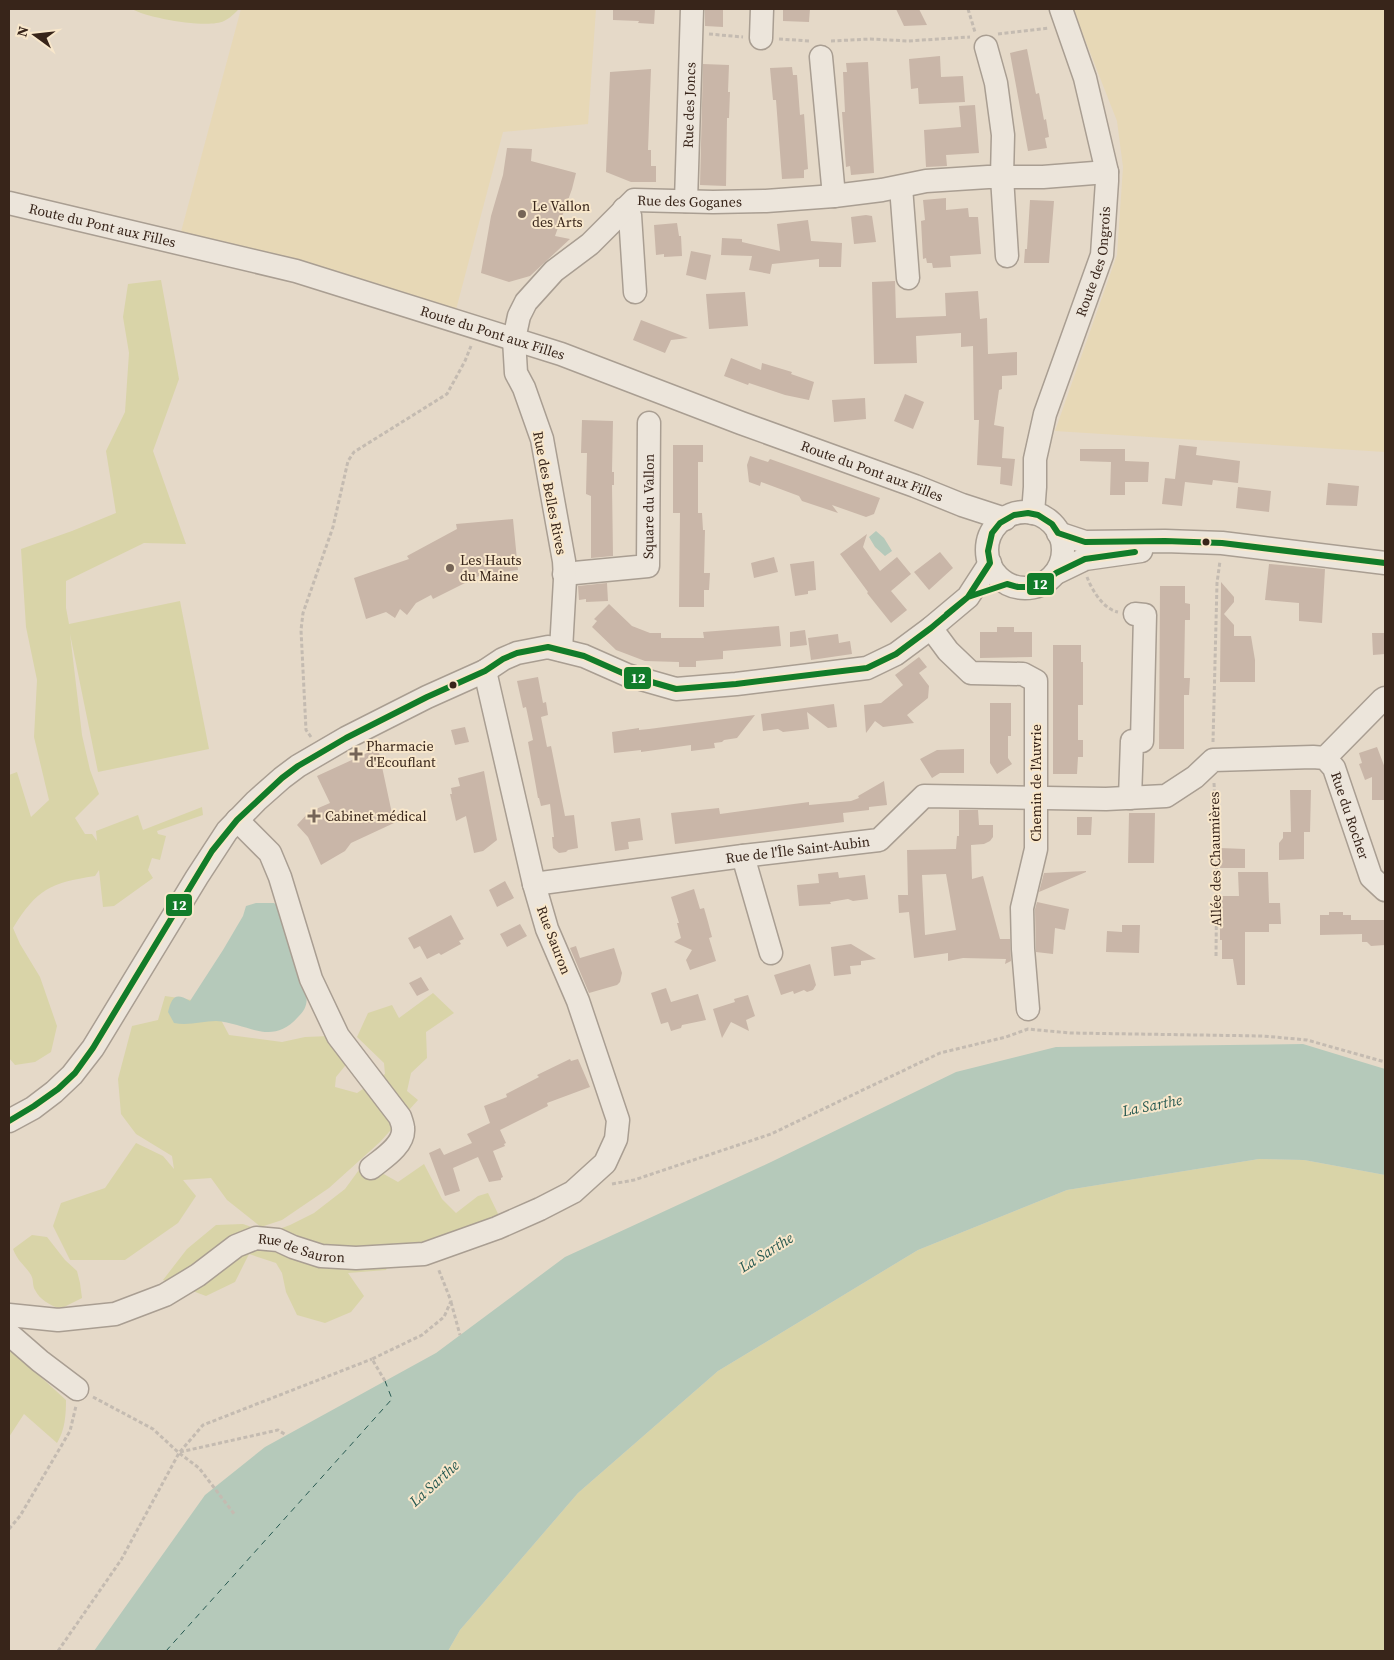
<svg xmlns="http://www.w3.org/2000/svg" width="1394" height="1660" font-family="'Source Serif 4',serif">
<rect width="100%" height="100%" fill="#e5d9c8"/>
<path fill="#e7d8b6" d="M241,9H596L588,124L503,132L453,321L178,243Z
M1073,9H1385V452L1055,431L1117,255L1123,167L1117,121Z"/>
<path fill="#d9d4a8" d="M132,9H239C235,13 229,19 224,21C208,29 147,18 132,9Z
M161,280L179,379L153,451L186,544L144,543L66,581V608L69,624L180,601L209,749L98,772L70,634L82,735L90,770L99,794L75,818L85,834H92L97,841L96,831L138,815L143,830L202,807L203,815L157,831L158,834L166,836L160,860L152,858L148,870L153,878L114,906L103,907L99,870L95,876C50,883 37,889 13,928L20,944L40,977L57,1026L51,1052L35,1062L15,1065L9,1058V775L17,772L31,817L49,800L34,737L37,680L26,627L21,549L72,531L116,513L106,451L125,412L129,353L123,317L128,284Z
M433,993L454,1013L426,1032L427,1058L411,1073L407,1091L418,1100L380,1142L329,1188L282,1220L261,1227L227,1200L211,1178L183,1180L196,1196L178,1223L125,1260H70L53,1226L61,1203L105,1188L136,1143L163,1156L174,1169L172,1156L136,1134L121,1114L118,1079L132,1026L158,1020L165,996L212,1003L229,1035L282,1042L305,1037L330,1036L349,1061L336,1077L335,1087L357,1093L385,1074L384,1063L357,1037L368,1013L392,1005L399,1018Z
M1259,1159L1304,1160L1385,1175V1651H448L460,1630L578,1493L718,1371L918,1250L1067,1190Z
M364,1163L398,1182L424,1164L442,1199L456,1213L478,1196L488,1193L501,1220L434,1243L396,1250L386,1270L348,1273L364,1296L351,1312L325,1323L297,1315L286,1292L282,1273L276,1263L249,1254L235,1282L206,1296L163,1280L187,1249L216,1225L243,1224L269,1233L290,1225L314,1213L345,1189Z
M32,1235L47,1237L65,1260L77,1271L80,1283L82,1298L60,1309C50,1305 40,1300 35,1290C32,1285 34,1280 31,1275C24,1264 18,1262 13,1249Z
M9,1348L66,1400C66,1415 65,1430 57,1443L24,1414L9,1437Z"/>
<path fill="#b5c9ba" d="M876,531L884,538L892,551L885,556L875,547L869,537Z
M256,903H274L280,908L306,994C308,1004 305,1010 298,1017C271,1047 248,1023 216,1021C202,1021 189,1026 174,1023L168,1012C172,997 175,992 190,1001L223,950L243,916L246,906Z
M1303,1044L1385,1069V1175L1304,1160L1259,1159L1067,1190L918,1250L718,1371L578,1493L460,1630L448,1651H94L205,1495L265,1447L436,1353L565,1257L771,1162L956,1072L1056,1047Z"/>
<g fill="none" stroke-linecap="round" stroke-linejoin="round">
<path stroke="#275951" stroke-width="1" stroke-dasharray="6 5" stroke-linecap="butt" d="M166,1651L392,1399L385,1381"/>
</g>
<path fill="#c9b6a8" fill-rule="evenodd" d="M613,9H655L654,24L638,23L639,21L613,20Z
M705,9H723V27L705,26Z
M783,9H810L809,22L783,21Z
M896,9H919L927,25L904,26Z
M1027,49L1036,94L1039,93L1044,120L1046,119L1049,137L1045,138L1047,148L1028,151L1010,53Z
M940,56L941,77L963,76L965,102L919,104L918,88L911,89L909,59Z
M868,62L874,173L851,175L850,166L846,167L842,112H845L843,72H847L846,63Z
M703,64L729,65L728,92H730L729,118H727L726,186L700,185Z
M792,67L793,75H797L800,115L804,114L808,169L804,170V178L782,179L776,100H773L770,68Z
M651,69L648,150H651V166H656V182H631L606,172L610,72Z
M975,105L979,153L946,155L947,166L926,167L924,130L961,127L959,106Z
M507,148L532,149L531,161L576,173L572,189L555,236L570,239L530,276L509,282L481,273L491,216L503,175Z
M946,198V210L968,208L969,217H978L981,254L950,256L951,267L933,268L932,263H927L926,258L923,259L921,221L925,220L923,200Z
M1030,200L1054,201L1049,263H1024L1025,249H1027Z
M866,215L872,216L876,242L854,244L851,217Z
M808,220L811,241L842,243L841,267H819V259L772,264L770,274L749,270L752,256L721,255L722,238L742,239V242L780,251L777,224Z
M677,223L679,236H681L682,256L664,257V254L656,255L654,225Z
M691,251L711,255L706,280L686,275Z
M895,281L896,318L946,316L945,293L978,291L980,319L987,318L988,354L1017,352V375L1002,376V389L999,390L994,425L1004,427L1002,458L1015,459L1012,486L1000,484L1001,467L977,465L979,420H974L973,346L961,347V333L916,336L917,363L874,364L872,282Z
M745,292L748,326L709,329L706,294Z
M641,320L688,338L671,340L665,353L633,340Z
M731,358L761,370L762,363L792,372L791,374L814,382L809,400L785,395L749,383L748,385L724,376Z
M905,394L924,402L913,429L894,421Z
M865,398L866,419L834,422L832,400Z
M582,420L613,421L612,472H614V485H612L613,556L591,558V496L586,494L587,453H581Z
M673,445H703V462H698V513H702L703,530H705L704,573H710L709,590H704V607H679L680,513H673Z
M1179,445L1197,447L1196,455L1240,461L1238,483L1213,480L1212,485L1185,482L1182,506L1162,504L1165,478L1175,479Z
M1080,449H1125V461L1149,462L1148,482H1125V495H1110L1111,462L1080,461Z
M750,456L768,462L770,459L880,498L874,514L866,517L832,505L838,513L802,501L799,496L761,482L760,486L749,482L747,465Z
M1328,483L1359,486L1357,506L1326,505Z
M1238,487L1271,491L1269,512L1236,508Z
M513,519L518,570L483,574L433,599L431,595L416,603L407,615L400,609L395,618L386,612L366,619L354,578L409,559L407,556L457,529L456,524Z
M867,534L863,547L880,571L897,557L911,574L891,591L907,610L891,623L867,593L868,592L840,554Z
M940,552L953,568L929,590L914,572Z
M774,557L778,572L754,578L751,563Z
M814,561L816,590L808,591V594L795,596L790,564Z
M1269,564L1325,569L1322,623L1299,621V603L1265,600Z
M1221,582L1234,597V602L1224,614L1234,625V636H1251L1255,660V682H1220Z
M607,583L608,601L586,602V599L579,600L578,586Z
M1160,586H1185V603L1190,604V620H1185L1184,678H1190L1189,695H1184V749H1159Z
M609,604L632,626L650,633H661V638H704L703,632L779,626L781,646L723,651V659L696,661V667H679V662L645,661L616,650L592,627L597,621L594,619Z
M997,627H1014V632H1032V657L980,658V632H997Z
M805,630L807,645L790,647V632Z
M1372,633H1385V654L1373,655Z
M838,634L839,643L850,641L852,654L811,660L808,638Z
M1053,645H1081V662H1083V705H1078V740H1083V757H1078L1077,774H1053Z
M919,657L927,667L919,673L929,686L928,698L907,715L914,723L883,727L875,721L866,733L864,705L881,703L903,685L895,675Z
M538,677L543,703L546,702L548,715L541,717L547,747L551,746L565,816L574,815L578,848L568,850L566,852L559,853L553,848L552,837H554L550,804L541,806L539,798H538L528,742L533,740L526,707L523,708L517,681Z
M990,703H1011V736H1008V758L1012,764L997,774L990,763Z
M834,704L837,727L828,728L807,712L809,729L783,732L778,729L763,731L761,714Z
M755,715L737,738L724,740L722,742L714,743L715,748L691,751V745L641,752V750L614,753L612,732L639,728V730L649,729Z
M465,727L469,742L455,745L451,730Z
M1377,747L1385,768V800H1372V777L1365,780L1359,764L1362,763L1359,753Z
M378,748L394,823L351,843L345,851L321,865L308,837L297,825L309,812L330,803L317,776Z
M964,749V773H940L932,778L920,759L937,750Z
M484,771L497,840L483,851L474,853L466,816L456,821L450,794H452L451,788L460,786L458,778Z
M884,781L887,805L869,807V810L843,813L844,822L675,844L671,813L719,808L720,814L809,802V805L851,801L859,798L858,796Z
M1290,790H1311L1310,832H1304V859L1279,860V843L1283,838V832H1291Z
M959,810H978L979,825H993V837L990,841L984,844L971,845L972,879L983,876L1000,939H1010L1011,961L1005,964L1006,959L963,958L948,961V953L914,958L909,912L899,913L898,895H908L907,850L956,849L957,836H959ZM946,874L956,930L925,935L922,875Z
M1129,813H1155L1154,863H1128Z
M1077,817H1092L1091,835H1077Z
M640,818L643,840L628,842L629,849L615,851L611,822Z
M1220,848L1245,849V868H1220Z
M1086,871V872L1039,892L1044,873Z
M838,872L839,878L865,875L868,899L853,901L848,899L830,902L831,904L799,906L797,885L819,883L818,874Z
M1238,872H1268L1269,903H1280L1281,924H1269V932H1245V985H1237L1233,959H1222V940H1220V899H1222V896H1239Z
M505,881L514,898L497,907L489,890Z
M694,889L700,909L704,908L708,922L712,937L709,938L716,961L690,970L686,960L692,950L674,942L681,938L677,923H679L671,897Z
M1037,902L1069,909L1065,930L1055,928L1053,954L1036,952L1035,909Z
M1329,912H1343V915H1351V920H1385V945L1371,946L1367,942H1362V934L1320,935V915H1329Z
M451,915L464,939L459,941L461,944L441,955L439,953L427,959L420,946L414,949L408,938Z
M520,924L527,936L507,947L500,934Z
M1122,925H1140L1139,953L1106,952L1107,931L1122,932Z
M851,944L876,959L861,961V965L850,966L851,974L834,976L831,947Z
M576,946L580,958L614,948L622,973L620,982L617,985L589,993L570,948Z
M810,964L816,985L813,990L807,992L804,990L794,994L793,991L781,995L774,975Z
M421,977L429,990L417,996L409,983Z
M666,988L671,1002L698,994L706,1020L682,1025L681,1028L671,1031L668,1022L661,1024L651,993Z
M748,995L755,1016L746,1020L749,1031L731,1022L722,1038L713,1009L735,1002L734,999Z
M570,1059L571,1061L578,1059L590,1087L547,1103L548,1106L500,1130L506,1143L504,1144L505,1146L493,1151L503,1177L501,1178V1180L489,1182L478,1157L453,1168L460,1191L445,1196L429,1153L440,1148L444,1155L472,1143L467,1134L490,1123L484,1106L507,1097L506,1094L539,1077L537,1075Z"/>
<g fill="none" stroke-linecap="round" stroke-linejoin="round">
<g stroke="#a99e92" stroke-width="25">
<g id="minor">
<path d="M761,38L762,9"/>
<path d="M986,47L996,83L1003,135L1002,177L1007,256"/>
<path d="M821,57L834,196"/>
<path d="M901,187L908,278"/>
<path id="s1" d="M686,201L692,9"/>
<path id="s2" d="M9,203L296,271L561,354L741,423L915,486L962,505L1005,519"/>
<path d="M624,209L630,215L635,292"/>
<circle cx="1025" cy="550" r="38"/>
<path id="s3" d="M1033,513L1035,487V459L1045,414L1102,255L1107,181V172L1085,78L1061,9"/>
<path d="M1058,533L1085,542L1165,541L1222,543L1385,563"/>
<path d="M1056,573L1085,559L1141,551"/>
<path id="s4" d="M564,574L648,566L649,423"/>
<path d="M931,628L948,651L971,673L1023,674L1036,681V849L1022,908L1023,949L1028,1009"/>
<path id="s5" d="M561,650L565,579L564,561L542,439L524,388L516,373L514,339L519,316L526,302L554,271L590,244L634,200L713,202L766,201L834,196L882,190L926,181L988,177H1043L1107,172"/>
<path d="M1325,758L1382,700L1385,698"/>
<path d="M1130,798L1132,741H1142L1145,615L1135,614"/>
<path d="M237,820L270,853L280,877L311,979L338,1036L400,1117C401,1120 403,1125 403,1128C405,1145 382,1159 371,1168"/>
<path d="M743,856L771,953"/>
<path id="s6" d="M534,884L743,856L879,840L924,796L1106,799L1166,796L1195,777L1213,760L1313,757L1325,758L1334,768L1371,877L1385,890"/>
<path d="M9,1121L33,1108L54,1092L72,1075L93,1048L197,877L227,831L256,801L282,778L298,766L346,738L427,697L485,671L503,659L517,653L548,647L584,656L627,675L676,689L736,684L867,668L896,654L931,628L968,597L990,563"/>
<path id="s7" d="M9,1315L58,1320L115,1314L165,1295L198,1275L236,1246L256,1238L278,1240L293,1247L321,1256L356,1258L424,1254L497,1228L540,1209L573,1192L605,1163L616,1139L618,1120L578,1001L547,929L534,884L485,671"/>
<path d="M9,1334L40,1361L77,1389"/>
</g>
</g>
<path stroke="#c4bbb1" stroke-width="3" stroke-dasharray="4 2.5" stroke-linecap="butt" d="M968,9L975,32
M709,34L743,37
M998,34L1049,28
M779,39L810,41
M831,41L870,39L908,41L970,37
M1087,577C1092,590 1103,609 1118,612
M311,737L306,730L301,630L303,613L333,527L348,461L354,452L447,394L465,361L471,346
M1213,742L1217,583L1220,561
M1214,783L1217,838L1216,958
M612,1184L634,1180L771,1134L940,1053L1006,1037L1028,1029L1070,1033L1263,1036L1307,1040L1385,1062
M451,1302L460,1335
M385,1381L372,1359L422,1335L444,1317L451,1301L438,1268
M93,1397L153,1429L179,1453L199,1468L235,1515
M180,1452L278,1430L286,1435
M9,1529L20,1516L70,1431L76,1406
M58,1651L121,1560L179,1453L203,1425L372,1359"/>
<use href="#minor" stroke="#ece5db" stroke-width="22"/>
<g stroke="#f8e7cb" stroke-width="10">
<path id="bus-1" d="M947,614L968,597L1007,584L1018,587H1033L1044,583L1056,573L1085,559L1135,552
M9,1121L34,1106L58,1089L75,1073L93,1048L212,851L237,820L282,778L298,766L346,738L427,697L485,671L503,659L517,653L548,647L584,656L627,675L676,689L736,684L867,668L896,654L931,628L968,597L990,563L988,551L992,533L1000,523L1014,515L1028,513L1038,515L1052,524L1058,533L1085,542L1165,541L1222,543L1385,563"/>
</g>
<use href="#bus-1" stroke="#127c29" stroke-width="6"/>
</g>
<g fill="#756457" stroke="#f8e7cb" stroke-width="2">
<circle cx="522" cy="214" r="5"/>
<circle cx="450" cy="568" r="5"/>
<path d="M353.5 746.5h5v5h5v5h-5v5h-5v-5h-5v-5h5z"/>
<path d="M311.5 808.5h5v5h5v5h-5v5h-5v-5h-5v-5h5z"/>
</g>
<g fill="#38251a" stroke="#f8e7cb" stroke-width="2">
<circle cx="1206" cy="542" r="4.5"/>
<circle cx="453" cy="685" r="4.5"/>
</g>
<g text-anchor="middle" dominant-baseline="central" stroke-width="4" stroke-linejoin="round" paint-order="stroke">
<g font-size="14" fill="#38251a" stroke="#f8e7cb">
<text stroke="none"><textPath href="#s1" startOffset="96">Rue des Joncs</textPath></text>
<text stroke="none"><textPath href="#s5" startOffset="562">Rue des Goganes</textPath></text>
<text stroke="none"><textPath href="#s2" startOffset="96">Route du Pont aux Filles</textPath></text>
<text stroke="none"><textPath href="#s3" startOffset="261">Route des Ongrois</textPath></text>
<text stroke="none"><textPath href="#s2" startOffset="501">Route du Pont aux Filles</textPath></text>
<text stroke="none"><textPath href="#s2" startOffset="905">Route du Pont aux Filles</textPath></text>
<text transform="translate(550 493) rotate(79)">Rue des Belles Rives</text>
<text stroke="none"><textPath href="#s4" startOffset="144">Square du Vallon</textPath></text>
<text transform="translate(1036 783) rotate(-90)">Chemin de l'Auvrie</text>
<text stroke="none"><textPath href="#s6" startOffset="888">Rue du Rocher</textPath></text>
<text stroke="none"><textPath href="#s6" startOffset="266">Rue de l'Île Saint-Aubin</textPath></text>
<text transform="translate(1215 859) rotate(-91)">Allée des Chaumières</text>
<text transform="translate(554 940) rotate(69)">Rue Sauron</text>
<text stroke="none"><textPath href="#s7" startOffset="315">Rue de Sauron</textPath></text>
</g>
<g font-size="14" fill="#38251a" stroke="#f8e7cb" text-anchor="start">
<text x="532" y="206">Le Vallon<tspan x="532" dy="16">des Arts</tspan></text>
<text x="460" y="560">Les Hauts<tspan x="460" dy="16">du Maine</tspan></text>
<text x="366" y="746">Pharmacie<tspan x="366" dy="16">d'Ecouflant</tspan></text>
<text x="325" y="816">Cabinet médical</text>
</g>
<g font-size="15" font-style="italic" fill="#275951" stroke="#f8e7cb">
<text transform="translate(1152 1105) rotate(-11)">La Sarthe</text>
<text transform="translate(766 1252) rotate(-32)">La Sarthe</text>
<text transform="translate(434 1483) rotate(-42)">La Sarthe</text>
</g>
</g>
<g stroke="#f8e7cb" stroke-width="2">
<rect x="1026" y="572" width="29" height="24" rx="5" fill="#127c29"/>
<rect x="623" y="666" width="29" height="24" rx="5" fill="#127c29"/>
<rect x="165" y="893" width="28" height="24" rx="5" fill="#127c29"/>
</g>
<g font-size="14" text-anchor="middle" font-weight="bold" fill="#fff">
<text x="1040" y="589">12</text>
<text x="638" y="683">12</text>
<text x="179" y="910">12</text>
</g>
<rect width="1394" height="1660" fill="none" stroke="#38251a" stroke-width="20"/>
<g transform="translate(35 35) rotate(285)" stroke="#f8e7cb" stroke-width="4" paint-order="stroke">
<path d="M0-4L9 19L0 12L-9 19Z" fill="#38251a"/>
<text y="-8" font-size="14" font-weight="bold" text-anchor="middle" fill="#38251a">N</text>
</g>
</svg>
